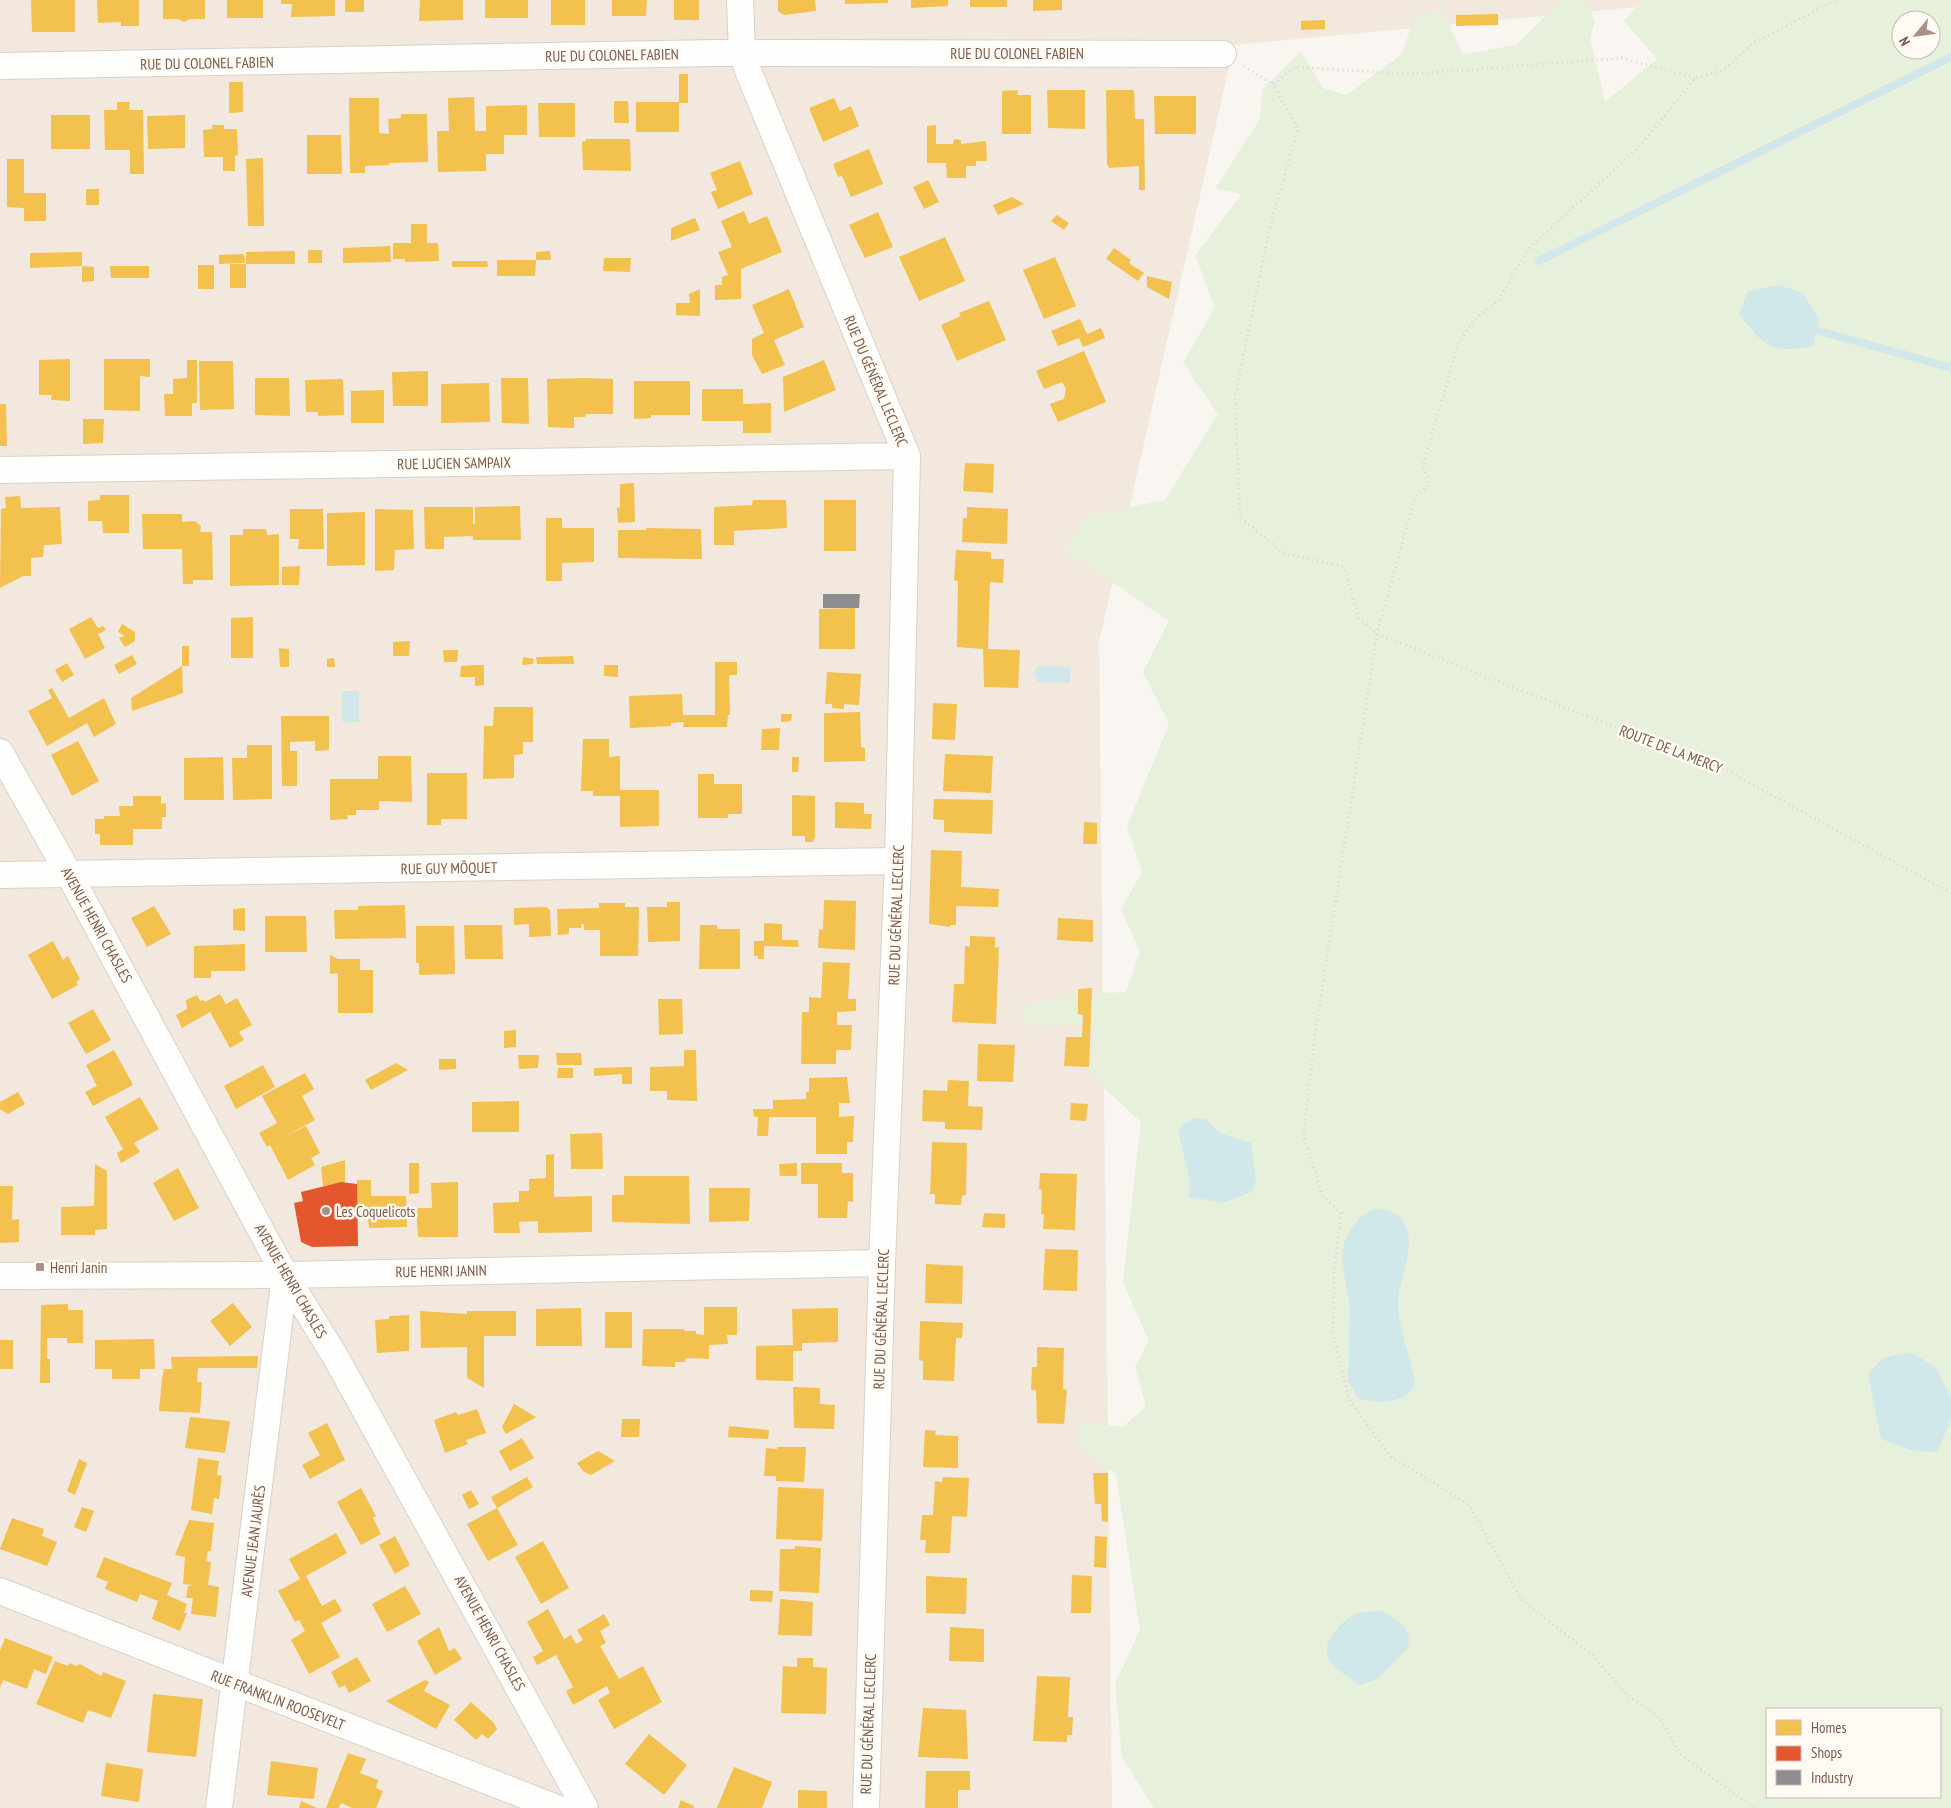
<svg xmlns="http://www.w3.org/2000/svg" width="1951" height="1808" font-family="'PT Sans Narrow',sans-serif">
<rect width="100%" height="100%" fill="#f9f5f0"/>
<path fill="#f2e8de" d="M0,0H1711L1234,45L1099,642L1112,1808H0Z"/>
<path fill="#e7f0db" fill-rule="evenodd" d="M1561,0H1587L1595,22L1590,38L1605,102L1657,59L1624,21L1642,0H1951V1808H1154L1122,1757L1115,1684L1140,1630L1116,1474L1077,1447L1078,1422L1123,1427L1146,1406L1135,1367L1149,1341L1123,1282L1141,1122L1090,1075L1094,1024L1031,1026L1018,1007L1076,994L1126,992L1140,952L1121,909L1142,872L1127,826L1169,724L1143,672L1169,621L1065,550L1085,516L1165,500L1218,414L1183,363L1215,307L1195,255L1242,194L1215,189L1260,119L1262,90L1301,51L1323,88L1346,95L1401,55L1415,17L1442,8L1463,55L1516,45ZM1901,20H1931V50H1901ZM1767,1709H1940V1797H1767Z"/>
<path fill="#d0e8ea" d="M1779,285L1803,293L1819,319L1813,346C1770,354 1764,346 1739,314L1748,291Z
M1038,666L1070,667V683L1038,682L1034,672Z
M342,691H359V722H342Z
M1195,1118L1206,1119L1220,1133L1251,1143L1256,1180L1252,1192L1223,1203L1191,1197L1189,1198L1190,1181L1178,1130L1183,1124Z
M1375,1208C1381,1209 1389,1210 1394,1213C1425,1233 1398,1276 1398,1304C1399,1331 1411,1358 1415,1384C1409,1404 1374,1404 1358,1398L1348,1380L1350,1310L1342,1259L1344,1242L1352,1227L1362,1216Z
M1911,1352L1936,1368L1951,1396V1420L1937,1452L1913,1451L1881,1439L1868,1374L1883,1358Z
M1381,1611C1394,1617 1416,1629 1407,1648C1404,1653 1398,1658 1394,1662C1381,1676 1378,1681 1359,1685C1350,1678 1338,1671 1331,1663C1318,1648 1337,1626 1350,1617C1359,1611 1370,1612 1381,1611Z"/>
<path fill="#f2c14e" d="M31,0H75V32H32Z
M97,0H139V26H121V22L98,23Z
M163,0H205V19H190L184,22L178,19H163Z
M227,0H263V18H227Z
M281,0H335V16L291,17L292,4H281Z
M345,0H364V12H345Z
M420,0H463V20L419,21Z
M485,0H528V18H485Z
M551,0H585V25H551Z
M612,0H647L646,16H612Z
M674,0H699V20H674Z
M778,0H815L816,11L784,15L778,11Z
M845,0H888V3L845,4Z
M911,0H948V6L911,8Z
M970,0H1007V7H970Z
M1033,0H1062V10L1033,11Z
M1498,14V25L1456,26V15Z
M1325,20V29L1301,30V21Z
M679,74H688V103H679Z
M229,82H243V112L229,113Z
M1018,90L1017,95H1031V134H1002V91Z
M1047,90H1085V129L1048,128Z
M1106,90H1134L1135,119H1144L1145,190H1139V166L1109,168L1107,164Z
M1154,96H1196V134H1155Z
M474,97L475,131H486V106L527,105V135H504V154H486V171L438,172L437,131H449L448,98Z
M349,98H379V133L389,134L388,119L401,118V114H427L428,162L389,163V165L365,166V173H350Z
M834,98L840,111L851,106L859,126L823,142L809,108Z
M614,101H628L629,123H614Z
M117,102H130L129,110H143L144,174H130V150H105L104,110H117Z
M636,102H679V132H636Z
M538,103H575V137H539Z
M51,115H90V149H51Z
M185,115V148L148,149L147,116Z
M212,125H224V129H237L238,155L235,156V171H223V157H204L203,130L213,129Z
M936,125V144H953L954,139L961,140V144L986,141L987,161H976V166H966V178H947L946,163H927V126Z
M307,135H341L342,174H307Z
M586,139H630L631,171L583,170L582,142L586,141Z
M869,149L883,184L851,197L842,176L838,177L833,164Z
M263,158L264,226H248L246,159Z
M7,159H24V193H46V221H24V208L7,207Z
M740,161L753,194L718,209L711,192L717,190L710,173Z
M928,180L939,202L924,209L913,187Z
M86,189H99V205H86Z
M1012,197L1024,204L998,215L993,205Z
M744,211L749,224L767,216L782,252L741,269V299L715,300V285H722V277L728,275L718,252L732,247L721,221Z
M878,212L893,247L865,258L849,225Z
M1057,215L1069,223L1064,230L1051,221Z
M695,218L700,230L671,241V228Z
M411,224H427V243H438L439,261L405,262V259H393V243H411Z
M945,237L965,281L919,301L899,257Z
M390,246L391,262L343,263V248Z
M1114,248L1131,260L1129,263L1144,273L1138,281L1106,259Z
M308,250H322V263H308Z
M295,251V264H246V252Z
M550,251L551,260H536V252Z
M82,252V266L30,268V253Z
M244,254L245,263L219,264V255Z
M1055,257L1076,306L1044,319L1023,270Z
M604,258H631L630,272L603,271Z
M497,260H536L535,276H497Z
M452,261H487L488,267H452Z
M230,264H246V288H230Z
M198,265H214V289H198Z
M82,266L94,267V281L82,282Z
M110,266H149V278H111Z
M1147,276L1172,282L1169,299L1147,287Z
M700,289V316L676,315V303H690L689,294Z
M789,289L804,327L774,340L785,365L762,374L752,355V339L764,333L752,305Z
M989,301L1006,340L957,361L941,325L961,316L959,313Z
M1080,319L1087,334L1101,328L1105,338L1083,347L1079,338L1058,346L1051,331Z
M1084,351L1106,402L1058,422L1050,404L1064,399L1066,389L1062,382L1044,389L1036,371Z
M70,359V401L51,400L52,395H39V360Z
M104,359H150V377L140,376V411L104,410Z
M187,360H197V403H192V416H165L164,394H173V379L187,378Z
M824,360L836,390L784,412L783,377Z
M199,361H233L234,409L200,410Z
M428,371V406H393L392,372Z
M255,378H289L290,416L255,415Z
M501,378H528L529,424L502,423Z
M585,378L613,379V414H586L585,417H574V428L548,427L547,379Z
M343,379L344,415L318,416V412H306L305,380Z
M634,381H690V415H651V418L634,419Z
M489,383L490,422L441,423V384Z
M702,389H743V404L771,403V433H743V421H702Z
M384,390V423H351V391Z
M0,404H6L7,446H0Z
M83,419H104L103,443L83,444Z
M965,463L994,464L993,493L963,491Z
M634,483L635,522L618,523L617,507L620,508V484Z
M100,495H129V533H103L102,521H88V501L100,500Z
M20,496L21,508L60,507L62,544L44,545L43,557L31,558V576H23L0,588L1,509L6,508L5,497Z
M753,500H786L787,528L734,531V545H714V507L752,505Z
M824,500H856V551H824Z
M520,506L521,540H473V536L444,537V549H425L424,507H473V524H475V507Z
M967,507L1008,509L1007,544L962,542L963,518H967Z
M290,509H323L324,549H298L299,539H290Z
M375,509L413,510L414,549L395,550L394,570L375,571Z
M365,512V565L327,566V513Z
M142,514H182V522L195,521L201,526L200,532H212L213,580H193V584H183L182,549H143Z
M546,518H562V528H594V562L562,563V581H546Z
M646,528L701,529L702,559L618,558V530H646Z
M243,529H266L267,535L279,534V585L230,586V535H243Z
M956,550L991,552V559H1004L1003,583L990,582L988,649L1020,650L1018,688L984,687L983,649L957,647L958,581L954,580Z
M300,566L299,585H282V567Z
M855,608V649H819V609Z
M91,617L98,628L103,626L106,630L98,634L105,648L85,659L69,629Z
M253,617V658H231V618Z
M122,624L135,632V641L125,647L119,638L125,636L118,632Z
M410,641L409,656H393V642Z
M182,646H189V666H182Z
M279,648L289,649V667H280Z
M443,650H458L457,662H444Z
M132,655L137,664L119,674L114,665Z
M573,656L574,664H537L536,657Z
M523,657L534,659L533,664L522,665Z
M334,658L335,667H327V659Z
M715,662H737V675H729L730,715H728L727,727H683L684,722L671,723V726L630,728L629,696L682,694L683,715H715Z
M67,663L74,675L62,682L55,670Z
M474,665H484V685L475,686V677H460L461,666Z
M604,665H618V677L604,676Z
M182,666L183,693L132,711L131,698Z
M827,672L861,674L859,705L844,704V709L832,708V704H825Z
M52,688L69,718L104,698L116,724L94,737L87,723L47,746L28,711L52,698L48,690Z
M933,703L957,704L955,740L932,739Z
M494,707H533V742H523V754L514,755V778L483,779L484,726H493Z
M860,712L861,747L865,748V761L824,762V713Z
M781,714H792L791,721L781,722Z
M281,716H329V750L315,751V741L290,742V751H297V786H282Z
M780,728L779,750H761L762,729Z
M583,739H609V757L620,756V790H659V826L620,827V796H593V791H581Z
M78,741L99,781L72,796L51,755Z
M247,745H272V799L233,800L232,758H247Z
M945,754L993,756L991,793L943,791Z
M378,756H411L412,802L379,801V810H356V815H347L348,819L330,820V779H378Z
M223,757L224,800H184V758Z
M792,757H799L798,772H792Z
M427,773H467V819H441V825H427Z
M698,774H714V784H742V814H728V818H698Z
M792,795L815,796V837L813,842H805V836H792Z
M133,796H161V804L166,803V817H162V829H133V845H100V834H95V819H104V816H120L119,806H133Z
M934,799L993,800L992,834L944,832V820L933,819Z
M835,802L864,803V814H872L871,829L835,828Z
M1084,822L1097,823V844H1083Z
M931,850L962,851L961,887L999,889L998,907L956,906V925H950V927L929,924Z
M824,900L856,901L855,950L818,948L819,929L823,930Z
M667,902H680V941L648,942L647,907H667Z
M599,903H625V907H639L638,956H600V930H584V924H581V928H569V934L558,935L557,909L599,908Z
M405,905L406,938L335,939L334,910H358V906Z
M154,906L171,934L147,947L131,918Z
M546,907L550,910L551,936L529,937V924L514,925V908Z
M245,908V931L233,930V909Z
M265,916H306L307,952H265Z
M1058,918L1093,920V942L1057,940Z
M764,923L782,924V940H798V947L764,946V959H758V956H754V941H764Z
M464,925H502L503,959H465Z
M700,925H717V929H740V969H699Z
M416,926H454L455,974L419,975V963H416Z
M970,936L995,937V948L999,947L996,1024L952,1022L954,984H964L965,946L970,947Z
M53,941L63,960L68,956L80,979L76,982L78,985L52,999L28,955Z
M245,944V971H211V978H194V946Z
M330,955L338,959H360V970H373V1013H338V973L330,974Z
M823,962L850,963L848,999H856V1011L837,1012V1025H852L851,1050H836V1064H801L802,1012H809V997L821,998Z
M1092,988L1089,1067L1064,1066L1066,1037H1082L1083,1015L1078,1014V989Z
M220,994L226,1004L237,998L252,1025L239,1032L244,1040L230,1048L210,1012L182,1028L176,1015L187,1009L186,1000L197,995L200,1001L204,1000L205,1002Z
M658,999H682L683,1034L659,1035Z
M93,1009L111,1040L86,1054L68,1023Z
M516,1030V1047L504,1048V1031Z
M978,1044L1015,1045L1013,1082L977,1081Z
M114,1050L133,1085L93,1106L85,1092L97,1086L86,1065Z
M684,1050H696L697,1101L667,1100V1091H650V1067L684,1066Z
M556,1053H581L582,1065H557Z
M518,1055H539L538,1068L519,1069Z
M439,1059H456V1069L439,1070Z
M396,1063L408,1070L371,1090L365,1080Z
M263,1065L275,1087L236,1109L224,1086Z
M632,1067V1084H622V1074L594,1076V1068Z
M558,1068H573V1078H557Z
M305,1073L314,1089L302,1096L315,1120L284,1137L306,1126L320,1153L311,1158L315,1165L288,1180L270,1145L267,1147L259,1133L277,1123L262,1096Z
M847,1077L850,1103H839V1117L854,1116L853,1142H847V1154H816V1117H769L768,1136H757L758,1117H754L753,1109H773V1100L806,1099V1092H809V1078Z
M948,1080L969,1081L968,1106L983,1107L982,1130L945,1129V1122L922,1121L923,1090L947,1091Z
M18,1092L25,1104L8,1114L0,1109V1102Z
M140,1097L159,1129L134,1143L140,1152L121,1163L117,1153L123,1149L105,1117Z
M519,1101V1132H472V1102Z
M1071,1103L1088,1104L1086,1121L1070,1120Z
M602,1133L603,1169H571L570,1134Z
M932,1142L967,1143L966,1195L962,1196L961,1205L935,1204V1194H930Z
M554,1154V1197L592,1196V1232L538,1233V1221L519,1222L520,1233H494L493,1203L519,1202V1191H529V1179L546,1178V1155Z
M345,1160V1182L323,1186L321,1167Z
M409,1163H419V1193L409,1194Z
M797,1163V1176H780L779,1164Z
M801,1163H842V1173H853V1202L848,1201L847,1218H818V1184H801Z
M95,1164L107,1171V1229L95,1230V1235H61V1207L94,1206Z
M178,1168L199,1208L174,1221L153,1183Z
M1040,1173L1077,1174L1075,1230L1043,1229L1044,1214H1041L1042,1190L1039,1189Z
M624,1176H689L690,1224L612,1222V1195H624Z
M357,1180H371V1196H406L407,1227L369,1228L368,1218L357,1219Z
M458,1182V1237H418L416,1208H432L431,1183Z
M0,1186H13L12,1220L19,1219V1242L0,1243Z
M709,1188H750L749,1221L709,1222Z
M984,1213L1005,1214V1228L982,1227Z
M1045,1249L1078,1250L1077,1291L1043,1290Z
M926,1264L963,1266L962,1304L925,1303Z
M233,1303L252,1327L230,1346L210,1321Z
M68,1304V1310H83V1343H67V1338H47V1359H50V1383H40L41,1305Z
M704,1307H737V1335H727L728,1344L709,1345V1359L686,1358L685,1362H675V1367L642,1366L643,1329H684L685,1331H696V1334L704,1335Z
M581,1308L582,1346H536V1309Z
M838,1308V1342L802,1343V1351H793V1381L756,1380V1346L793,1345L792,1309Z
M420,1311L467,1314V1311H516V1336H484V1388L467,1378V1347L421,1348Z
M605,1312H632V1348H605Z
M409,1315V1351L377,1353L375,1320L389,1319V1316Z
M920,1321L963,1323L962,1338H956L954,1381L923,1380V1361L919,1360Z
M154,1339L155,1369H140V1379H112V1369H95V1340Z
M0,1340H13V1369H0Z
M1037,1347L1064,1348L1063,1389L1067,1390L1064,1424L1037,1423L1036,1390H1031L1032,1367H1037Z
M258,1356L257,1368H198L197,1382H202L200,1413L159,1411L162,1379L164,1369H172L171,1357Z
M793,1387L820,1388V1404L835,1405L834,1429L794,1428Z
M514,1404L536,1417L506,1434L502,1427Z
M477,1409L486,1433L466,1440L468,1444L445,1453L434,1420L456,1412L458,1415Z
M190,1417L230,1421L225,1453L185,1448Z
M622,1419H640L639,1437H621Z
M327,1423L345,1460L310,1479L302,1465L320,1455L308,1433Z
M729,1426L769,1430L768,1439L728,1437Z
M925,1430L936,1431L935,1435L958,1436V1468L923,1467Z
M522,1438L534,1458L510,1471L499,1451Z
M777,1447H806L804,1482L776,1481V1476H764L766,1448L777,1449Z
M598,1451L615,1461L591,1475L584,1472L577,1463Z
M198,1458L219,1461L217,1475L222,1476L219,1499L214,1498L212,1514L191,1510Z
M79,1459L87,1463L75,1495L67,1491Z
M1093,1473H1108V1522L1102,1521L1101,1504H1095Z
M527,1477L533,1487L497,1508L491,1497Z
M943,1477L969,1478L967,1517L952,1516L950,1553H925L926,1540H920L922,1515H933L935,1481L942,1482Z
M778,1487L824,1489L822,1541L776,1539Z
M361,1488L376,1516L373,1518L381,1534L361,1545L337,1502Z
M471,1490L479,1504L469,1509L462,1495Z
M82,1507L94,1511L86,1532L74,1527Z
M497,1508L518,1545L488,1561L467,1524Z
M12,1518L44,1529L42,1536L57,1542L47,1566L0,1549Z
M189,1520L214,1523L211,1551H208L206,1561L211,1562L208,1585L219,1587L216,1617L191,1614L193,1598H186L188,1586L194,1585L183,1584L185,1557L175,1555Z
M336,1533L347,1553L306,1576L322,1606L335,1599L342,1611L321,1623L340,1657L309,1674L291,1640L305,1631L299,1620L295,1622L278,1591L300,1579L289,1559Z
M395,1536L410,1565L395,1574L379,1545Z
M1095,1536L1107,1537L1106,1568L1094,1567Z
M543,1541L569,1588L541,1604L515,1557Z
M795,1546L821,1548L819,1593L779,1591L780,1549H795Z
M104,1557L172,1583L167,1595L187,1604L184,1613H187L180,1631L152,1619L158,1601L140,1594L137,1602L105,1589L108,1582L96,1577Z
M1072,1575L1092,1576L1091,1613H1071Z
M926,1576L967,1578L966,1614L926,1613Z
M405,1586L421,1614L387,1632L372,1604Z
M750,1590L773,1591L772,1602L750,1601Z
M780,1599L813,1602L812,1636L778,1635Z
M548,1609L564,1639L571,1635L576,1644L583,1640L577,1630L604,1614L610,1625L600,1631L606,1643L600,1646L619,1679L643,1666L662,1702L614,1729L598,1700L610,1693L607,1686L573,1705L566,1691L573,1687L556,1655L537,1665L533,1657L543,1651L527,1622Z
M439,1627L449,1651L455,1648L462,1659L435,1675L417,1641Z
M950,1627L984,1629V1662L949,1661Z
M5,1638L53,1657L46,1674L34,1669L27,1689L3,1680L0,1688V1651Z
M357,1657L371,1681L349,1693L345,1685L339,1688L331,1672Z
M797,1658H813V1667L827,1668L826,1714L781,1713L783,1666L797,1667Z
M55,1661L68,1666L70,1663L76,1666L80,1664L101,1676L103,1672L126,1681L111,1718L88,1710L83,1723L36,1704Z
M1037,1676L1070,1677L1068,1717H1073L1072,1735H1067V1742L1033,1741Z
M425,1680L429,1682L424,1691L450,1705L436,1729L386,1701Z
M153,1694L203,1699L196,1757L147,1752Z
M471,1702L493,1722L497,1729L488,1739L482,1734L476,1740L454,1720Z
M923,1708L966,1710L968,1759L918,1757Z
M649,1734L687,1765L664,1795L625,1764Z
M348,1753L366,1759L360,1773L378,1780L376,1788L383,1791L376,1808H353L341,1803L339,1808H326Z
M271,1761L318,1768L314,1799L267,1795Z
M106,1763L143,1769L139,1802L101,1796Z
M734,1767L772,1782L762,1808H717Z
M926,1771H970V1790H958V1808H925Z
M798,1790L827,1791V1808H798Z
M681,1800L694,1806V1808H678Z
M301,1801L317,1808H299Z"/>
<path fill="#e4572e" d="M341,1182L357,1184L358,1246L312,1247L301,1242L294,1203L303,1201L301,1192Z"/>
<path fill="#8d8d92" d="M823,594H860L859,608H823Z"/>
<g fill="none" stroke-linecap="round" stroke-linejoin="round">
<path stroke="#d0e8ea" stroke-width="8" d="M1539,261L1951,57
M1816,330L1951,368"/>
<g stroke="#d7d1cb" stroke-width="28">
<path id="minor" d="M740,0L742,53L749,73L907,456L898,861L882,1263L866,1808
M0,66L716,53L1223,54
M0,470L907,456
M0,752L69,874L285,1275L335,1356L585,1808
M0,875L898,861
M0,1276L285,1275L882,1263
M0,1591L557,1808
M219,1808L285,1275"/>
</g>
<path stroke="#dcd5d0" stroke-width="3" stroke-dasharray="1 4" stroke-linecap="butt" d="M1244,66L1273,84
M1695,78L1622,58L1412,74L1294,67L1273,84L1298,129L1270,226L1235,397L1240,517L1283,553L1344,567L1359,618L1377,634L1728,771L1951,893
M1754,1808L1680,1754L1660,1718L1626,1694L1592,1655L1521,1599L1469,1505L1390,1456L1350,1401L1333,1336L1334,1271L1341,1213L1323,1196L1303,1136L1316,1028L1377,634L1415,497L1430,484L1423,466L1458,343L1474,320L1498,301L1530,247L1640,146L1695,78L1724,70L1752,44L1836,0"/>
<use href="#minor" stroke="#fefefd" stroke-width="26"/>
</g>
<g fill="#a69286" stroke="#fffaf3" stroke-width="2">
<circle cx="326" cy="1211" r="5"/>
<rect x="35" y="1262" width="10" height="10" rx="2.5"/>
</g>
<g text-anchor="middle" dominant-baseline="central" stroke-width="5" stroke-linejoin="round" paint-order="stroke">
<g font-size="15" fill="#7a5c4d" stroke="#fffaf3">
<text x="1017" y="53">RUE DU COLONEL FABIEN</text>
<text transform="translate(612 55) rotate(-1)">RUE DU COLONEL FABIEN</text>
<text transform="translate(207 63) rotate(-1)">RUE DU COLONEL FABIEN</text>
<text transform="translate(876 381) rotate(67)">RUE DU GÉNÉRAL LECLERC</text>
<text transform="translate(454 463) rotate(-1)">RUE LUCIEN SAMPAIX</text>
<text transform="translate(1671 749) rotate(21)">ROUTE DE LA MERCY</text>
<text transform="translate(449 868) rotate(-1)">RUE GUY MÔQUET</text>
<text transform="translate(896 915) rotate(-88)">RUE DU GÉNÉRAL LECLERC</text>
<text transform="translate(97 925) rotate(61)">AVENUE HENRI CHASLES</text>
<text transform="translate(441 1271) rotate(-1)">RUE HENRI JANIN</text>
<text transform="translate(291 1281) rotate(60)">AVENUE HENRI CHASLES</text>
<text transform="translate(881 1319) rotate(-88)">RUE DU GÉNÉRAL LECLERC</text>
<text transform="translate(253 1541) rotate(-83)">AVENUE JEAN JAURÈS</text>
<text transform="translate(490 1633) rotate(61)">AVENUE HENRI CHASLES</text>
<text transform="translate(278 1700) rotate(21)">RUE FRANKLIN ROOSEVELT</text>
<text transform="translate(868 1724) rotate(-88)">RUE DU GÉNÉRAL LECLERC</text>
</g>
<g font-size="15" fill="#7a5c4d" stroke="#fffaf3" text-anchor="start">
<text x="336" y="1211">Les Coquelicots</text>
<text x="50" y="1267">Henri Janin</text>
</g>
</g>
<rect x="1766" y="1708" width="175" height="90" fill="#fffaf3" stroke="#cabbb1"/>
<rect x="1776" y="1720" width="25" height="15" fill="#f2c14e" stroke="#cabbb1"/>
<text x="1811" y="1733" font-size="15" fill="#7a5c4d">Homes</text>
<rect x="1776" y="1746" width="25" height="15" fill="#e4572e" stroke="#cabbb1"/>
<text x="1811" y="1758" font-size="15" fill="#7a5c4d">Shops</text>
<rect x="1776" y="1770" width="25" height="15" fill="#8d8d92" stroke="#cabbb1"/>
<text x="1811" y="1783" font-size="15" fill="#7a5c4d">Industry</text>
<g transform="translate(1916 35) rotate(241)"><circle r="24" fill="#fffaf3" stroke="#cabbb1"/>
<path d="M0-4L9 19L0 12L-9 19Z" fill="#a69286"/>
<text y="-8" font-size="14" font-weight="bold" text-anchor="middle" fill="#7a5c4d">N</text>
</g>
</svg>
